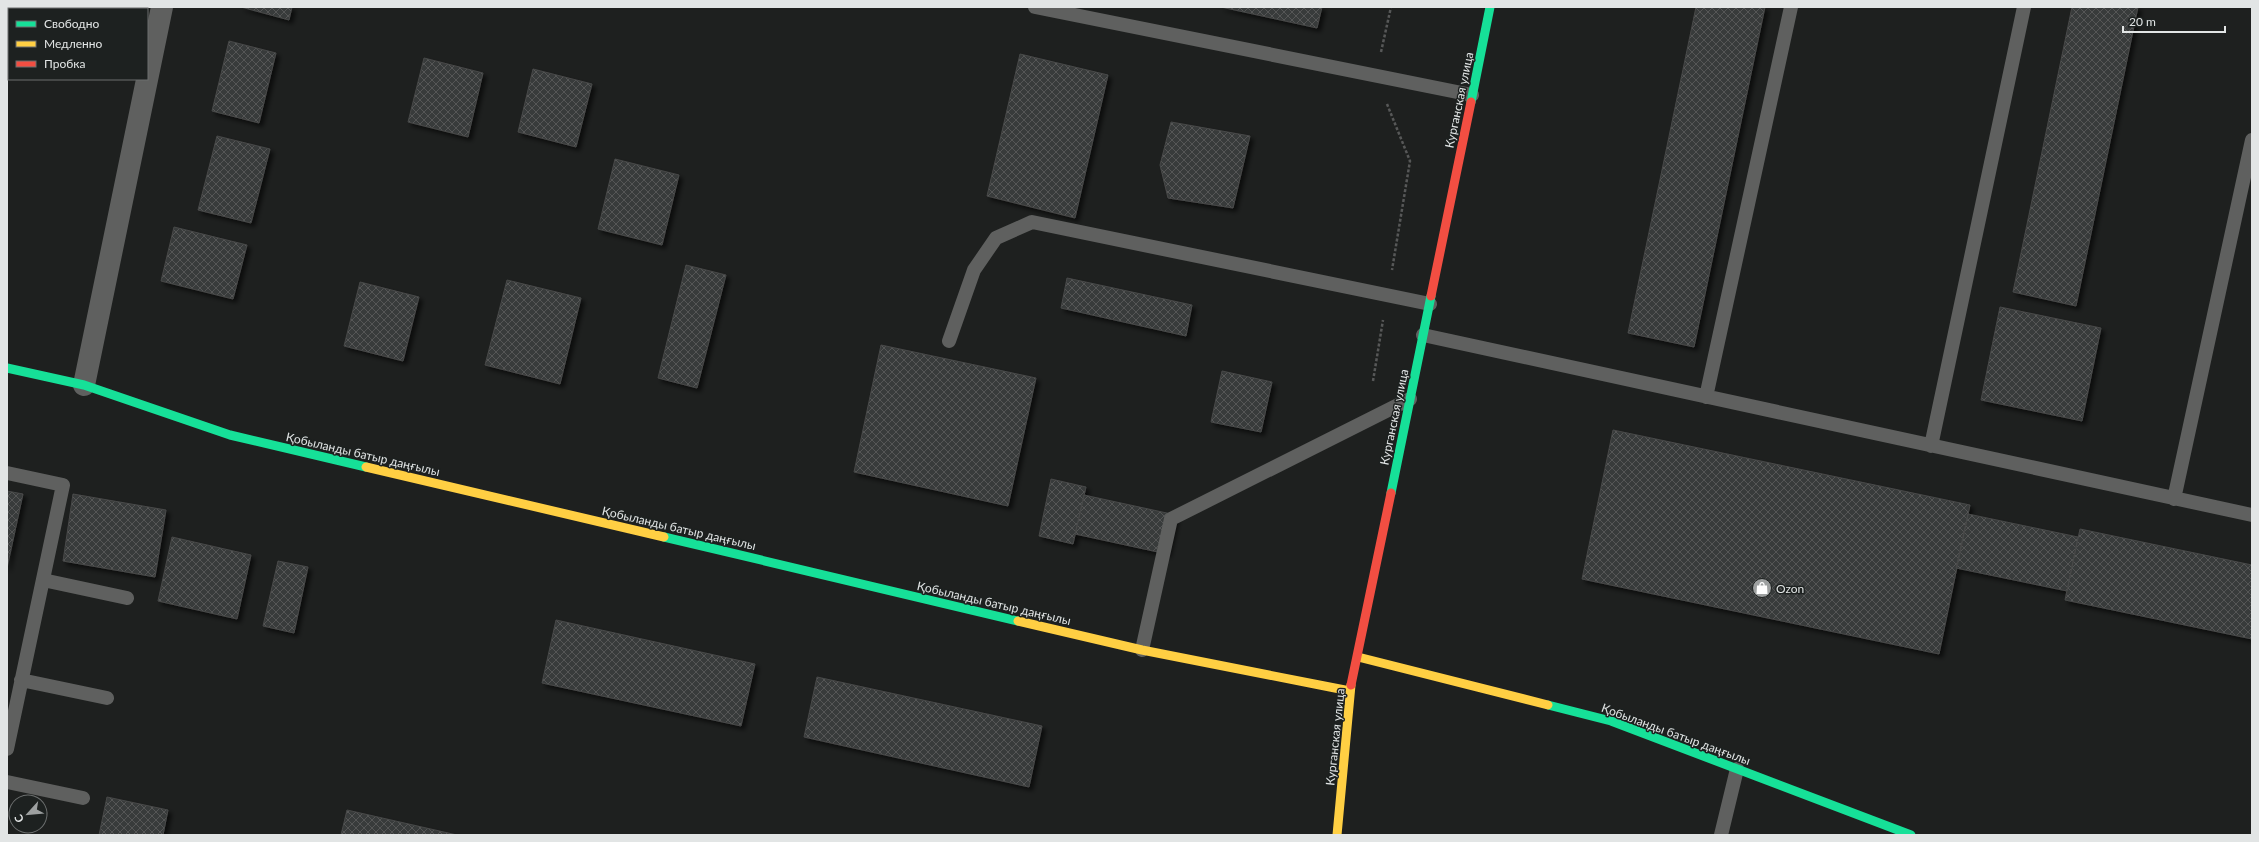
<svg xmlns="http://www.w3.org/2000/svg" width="2259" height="842" font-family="Lato,sans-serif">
<defs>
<pattern id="building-cross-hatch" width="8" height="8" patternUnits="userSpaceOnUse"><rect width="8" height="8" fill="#393b3a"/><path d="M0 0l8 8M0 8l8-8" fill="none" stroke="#555756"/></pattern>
<filter id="shadow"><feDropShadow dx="3.5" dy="3.5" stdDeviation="2" flood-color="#0009"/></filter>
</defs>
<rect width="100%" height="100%" fill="#1e201f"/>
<path fill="url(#building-cross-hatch)" stroke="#484949" filter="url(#shadow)" d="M7,7H52L51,9H9V37L7,36Z
M241,7H292L289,20Z
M1221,7H1322L1317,28Z
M1696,7H1765L1694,347L1628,333Z
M2072,7H2138L2076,306L2013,292Z
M229,41L276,53L259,123L212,111Z
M1020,54L1108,75L1075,218L987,196Z
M424,58L483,73L468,137L408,122Z
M533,69L592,84L576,147L518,132Z
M1171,122L1250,136L1233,208L1168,198L1160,165Z
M217,136L270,149L251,223L198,210Z
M615,159L679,175L662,245L598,229Z
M174,227L247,245L233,299L161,281Z
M686,265L726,275L697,388L658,378Z
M1067,278L1192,305L1186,336L1061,308Z
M507,280L581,298L560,384L485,365Z
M360,282L419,297L403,361L344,346Z
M2000,307L2101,328L2082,421L1981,400Z
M881,345L1036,378L1008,506L854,472Z
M1222,371L1272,382L1261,432L1211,422Z
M1613,430L1970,505L1939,654L1582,579Z
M1051,479L1086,487L1073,544L1039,536Z
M7,491L23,494L7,568Z
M73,494L166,510L155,577L63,561Z
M1084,495L1176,515L1167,554L1075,534Z
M1968,514L2078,537L2067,591L1956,568Z
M2080,529L2252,565V639L2065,600Z
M172,537L251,555L237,619L158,601Z
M278,561L308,567L294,633L263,626Z
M556,620L755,664L741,726L542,683Z
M817,677L1042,726L1029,787L804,737Z
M107,797L168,810L163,835H99Z
M347,810L457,835H341Z"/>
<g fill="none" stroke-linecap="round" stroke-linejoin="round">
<path stroke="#575858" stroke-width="2.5" stroke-dasharray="3 2" stroke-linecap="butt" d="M1381,52L1391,7
M1387,104L1410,161L1392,270
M1373,381L1383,320"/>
<path stroke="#5f605f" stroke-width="14" d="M1035,7L1472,95
M1423,335L2252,515
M949,341L974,270L996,238L1032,222L1430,304
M1706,397L1791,7
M1931,446L2024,7
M7,473L63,485L7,749
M2174,499L2252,140
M43,580L127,598
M1142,650L1171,519L1410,399
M21,680L107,698
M7,782L83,798
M1721,835L1737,769"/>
<path stroke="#5f605f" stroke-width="22" d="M84,385L162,7"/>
<path stroke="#16e098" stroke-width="9" d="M1471,102L1490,7
M7,368L84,385L230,435L366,467
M1391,493L1431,296
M664,537L1018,621
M1548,705L1611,721L1911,835"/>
<path stroke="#ffcf43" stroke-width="9" d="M366,467L664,537
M1018,621L1142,650L1350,691
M1358,657L1548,705
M1337,835L1351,685"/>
<path stroke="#f24e42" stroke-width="9" d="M1431,296L1471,102
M1351,685L1391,493"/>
</g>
<defs>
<g id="shop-disc" transform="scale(1)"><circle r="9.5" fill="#9da0a0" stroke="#1d2120"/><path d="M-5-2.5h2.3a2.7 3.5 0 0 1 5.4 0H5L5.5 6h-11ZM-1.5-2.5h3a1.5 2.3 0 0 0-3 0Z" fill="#fff"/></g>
</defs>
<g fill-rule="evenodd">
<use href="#shop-disc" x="1762" y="588"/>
</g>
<g text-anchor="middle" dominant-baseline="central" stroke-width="3" stroke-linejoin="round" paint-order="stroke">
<g font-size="12" fill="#e2e5e5" stroke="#1d2120">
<text transform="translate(1459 100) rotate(-78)">Курганская улица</text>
<text transform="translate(1394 417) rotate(-78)">Курганская улица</text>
<text transform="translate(363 454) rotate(13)">Қобыланды батыр даңғылы</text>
<text transform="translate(679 528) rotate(13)">Қобыланды батыр даңғылы</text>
<text transform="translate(994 603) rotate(13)">Қобыланды батыр даңғылы</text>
<text transform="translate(1676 734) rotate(20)">Қобыланды батыр даңғылы</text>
<text transform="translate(1335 737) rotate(-84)">Курганская улица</text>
</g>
<g font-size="12" fill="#e2e5e5" stroke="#1d2120" text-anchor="start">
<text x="1776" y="588">Ozon</text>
</g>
</g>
<rect width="2259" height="842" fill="none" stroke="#e2e5e5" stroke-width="16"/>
<rect x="8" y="8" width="140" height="72" fill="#1d2120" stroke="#6c6f6f"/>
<rect x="16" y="21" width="20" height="6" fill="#16e098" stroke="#6c6f6f"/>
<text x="44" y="28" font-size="12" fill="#e2e5e5">Свободно</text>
<rect x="16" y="41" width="20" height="6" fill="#ffcf43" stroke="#6c6f6f"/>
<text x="44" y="48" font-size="12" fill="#e2e5e5">Медленно</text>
<rect x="16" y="61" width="20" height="6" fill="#f24e42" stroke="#6c6f6f"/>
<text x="44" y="68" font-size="12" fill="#e2e5e5">Пробка</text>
<g transform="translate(28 814) rotate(243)"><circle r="19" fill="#1d2120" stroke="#6c6f6f"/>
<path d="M0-3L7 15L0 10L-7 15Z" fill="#9da0a0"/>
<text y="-6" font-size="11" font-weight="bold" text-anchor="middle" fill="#e2e5e5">С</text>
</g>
<path d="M2123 26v6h102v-6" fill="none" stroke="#e2e5e5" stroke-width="2"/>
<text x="2129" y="26" font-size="12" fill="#e2e5e5" stroke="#1d2120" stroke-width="3" paint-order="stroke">20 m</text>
</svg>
